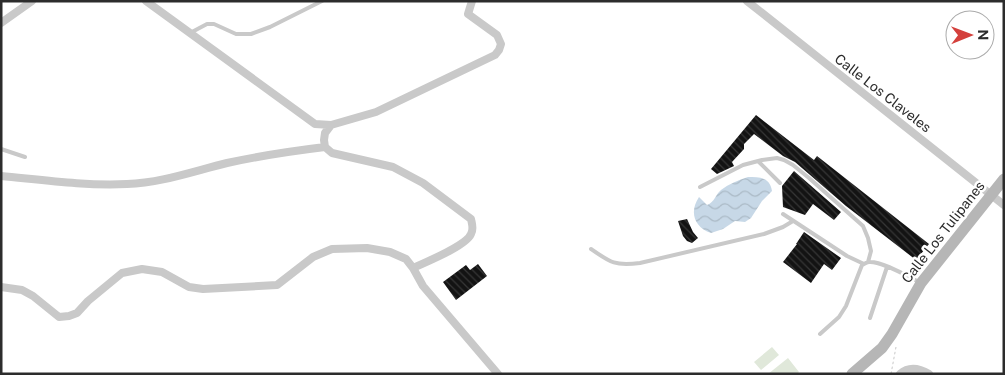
<svg xmlns="http://www.w3.org/2000/svg" width="1005" height="375" font-family="'Public Sans',sans-serif">
<defs>
<pattern id="water-waves" width="16" height="10" patternUnits="userSpaceOnUse" patternTransform="scale(1.25)"><rect width="16" height="10" fill="#c7d8e7"/><path d="M0 5q4-4 8 0t8 0" fill="none" stroke="#abbac6"/></pattern>
<pattern id="building-back-hatch" width="6" height="6" patternUnits="userSpaceOnUse" patternTransform="scale(1.25)"><rect width="6" height="6" fill="#131313"/><path d="M-1 5l2 2M0 0l6 6M5-1l2 2" fill="none" stroke="#363636"/></pattern>
</defs>
<rect width="100%" height="100%" fill="#fff"/>
<path fill="#e0e8da" d="M772,347L779,355L761,370L754,362Z
M788,358L799,372L797,374H768Z"/>
<path fill="url(#water-waves)" d="M748,177C759,177 770,177 772,191L762,201L751,218L745,222L735,221L723,229L711,233C694,227 689,212 699,197L707,205C715,202 715,195 721,190C729,184 738,180 748,177Z"/>
<path fill="url(#building-back-hatch)" d="M756,115L814,160L817,156L929,244L916,260L846,206L795,162L783,156L754,134L744,144V149L732,162L734,166L717,174L711,169Z
M794,171L841,212L834,220L813,204L805,215L783,207L782,186Z
M687,219L693,232L698,238L692,243L687,241L683,236L678,221Z
M804,232L841,258L832,270L824,264L811,283L783,262L797,244H796Z
M478,264L487,276L456,300L443,282L466,265L470,270Z"/>
<g fill="none" stroke-linecap="round" stroke-linejoin="round">
<path stroke="#c9c9c9" stroke-width="1" stroke-dasharray="2.5 2.5" stroke-linecap="butt" d="M891,374L896,347"/>
<path stroke="#c9c9c9" stroke-width="4" d="M190,33L207,24H214L236,34H251L270,27L322,1
M1,149L25,157
M758,161L780,183
M700,187L743,165L762,160L777,158L784,160L793,165L809,178L863,226L868,238L871,251L868,262
M783,214L847,256L864,264
M591,249C611,263 615,266 640,263L764,234L783,227L793,221
M870,318L887,267
M820,334L839,317L846,306L862,265C864,264 867,262 869,262C882,261 907,276 919,282"/>
<path stroke="#c9c9c9" stroke-width="8" d="M146,1L315,124L331,125
M747,1L1004,205
M1,23L32,1
M1,176C43,180 85,186 127,184C161,183 194,171 227,163C259,156 292,151 325,147
M413,268C426,262 466,246 471,234C474,229 472,224 471,219L423,183L393,167L332,153L325,147L324,140L325,133L331,125L376,112L495,55L499,50L501,44L497,35L468,14L472,1
M1,287L22,290L33,296L59,317L69,316L77,313L88,301L122,273L142,269L162,272L189,287L203,289L277,285L313,257L332,249L367,248L390,252L406,259L413,268L423,286L498,374
M900,374C909,366 919,368 929,374"/>
<path stroke="#b6b6b6" stroke-width="11" d="M852,374L882,348L892,334L921,283L1004,179"/>
</g>
<g text-anchor="middle" dominant-baseline="central" stroke-width="5" stroke-linejoin="round" paint-order="stroke">
<g font-size="14" fill="#2c2c2c" stroke="#fff">
<text transform="translate(883 93) rotate(38)">Calle Los Claveles</text>
<text transform="translate(943 232) rotate(-52)">Calle Los Tulipanes</text>
</g>
</g>
<rect width="1005" height="375" fill="none" stroke="#2c2c2c" stroke-width="5"/>
<g transform="translate(970 35) rotate(89)"><circle r="24" fill="#ffffff" stroke="#ababab"/>
<path d="M0-4L9 19L0 12L-9 19Z" fill="#d4403c"/>
<text y="-8" font-size="14" font-weight="bold" text-anchor="middle" fill="#2c2c2c">N</text>
</g>
</svg>
